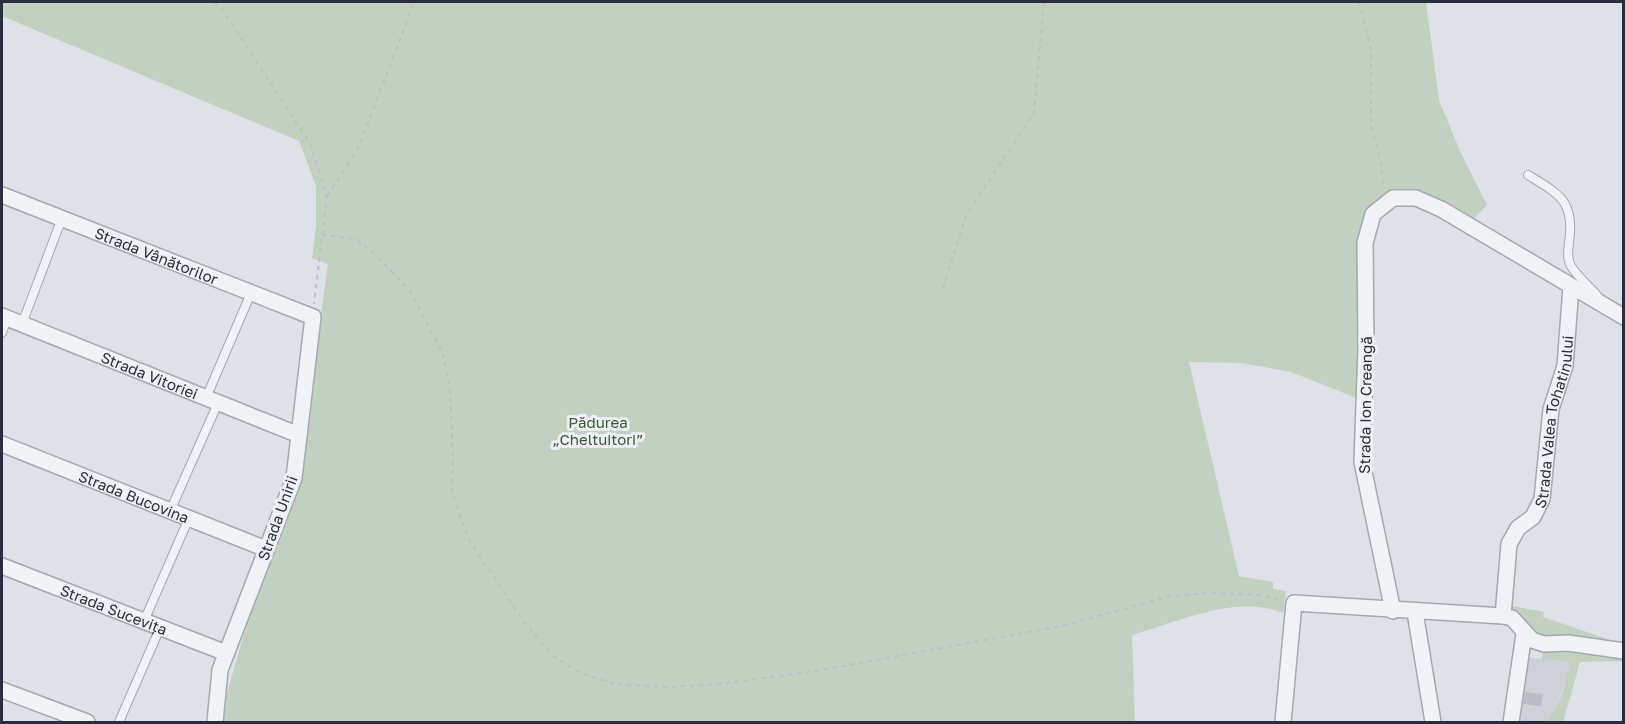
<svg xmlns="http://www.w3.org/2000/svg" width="1625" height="724" font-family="'Golos Text',sans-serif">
<rect width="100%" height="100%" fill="#dee1e7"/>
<path fill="#cdd0d9" d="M1527,657L1569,662L1568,675L1554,713L1546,722H1519Z"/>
<path fill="#c2d0c0" d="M2,2H1426L1439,100L1460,151L1487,205L1472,221L1415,193L1372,209L1359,399L1291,372L1242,363L1189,362L1239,576L1273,582V589L1286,591L1283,613C1235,594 1179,622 1132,635L1135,722H222L224,703L250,614L297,486L328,264L312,258L316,226V186L299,141L2,16Z
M1507,605L1544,612L1543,617L1610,640V643L1544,639C1530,632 1523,618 1508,610Z
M1543,649L1623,654V661L1580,662L1563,722H1546C1559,706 1568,683 1569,662L1542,659Z"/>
<path fill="#b9bcc6" d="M1525,692L1543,694L1541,706L1523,704Z"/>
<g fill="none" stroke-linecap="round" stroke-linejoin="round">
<g stroke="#a4a8b1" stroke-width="10">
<path id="service" d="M1528,175C1561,195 1575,202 1569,243C1568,251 1567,259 1571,266C1578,278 1591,287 1599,298
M22,324L62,218
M2,333L7,318
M206,398L251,293
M170,511L218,403
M144,621L189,518
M119,722L160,628"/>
</g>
<g stroke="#a4a8b1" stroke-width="18">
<g id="minor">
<path id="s1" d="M2,195L313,317L294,478L220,670L215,722"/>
<path id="s2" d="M2,316L299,435"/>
<path id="s3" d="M2,444L266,549"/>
<path id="s4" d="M2,566L226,653"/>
<path d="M1393,611L1362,462L1366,347L1365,243L1373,214L1393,198H1416L1441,209L1624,317"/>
<path d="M1415,612L1433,722"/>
<path id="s5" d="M1503,616L1509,544L1518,528L1533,517L1542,499L1551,409L1565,366L1571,287"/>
<path d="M2,690L87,722"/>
<path d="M1283,722L1294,603L1503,616L1512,618L1532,640L1544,644L1568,643L1624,651"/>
<path d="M1511,722L1524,634"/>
</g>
</g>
<path stroke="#bdbfc6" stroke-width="2" stroke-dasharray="4.5 4.5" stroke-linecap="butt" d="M214,2L223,11L310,143L327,196L314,304
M1359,2L1371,50V126L1381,161L1383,188
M327,196L359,147L414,2
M322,235L356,239L375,254L411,292L443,354L450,389L453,461L452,492L469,540L524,622L552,655L580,673L615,684L668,687L720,684L815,671L1062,626L1171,596L1209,593L1258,595L1283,600
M943,288L966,215L1034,113L1044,2"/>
<use href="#service" stroke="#f1f2f6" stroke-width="8"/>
<use href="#minor" stroke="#f1f2f6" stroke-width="15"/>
</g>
<g text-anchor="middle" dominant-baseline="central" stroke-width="6" stroke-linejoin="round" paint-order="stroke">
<g font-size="15" fill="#282e3d" stroke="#eef0f5">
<text stroke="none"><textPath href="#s1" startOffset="166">Strada Vânătorilor</textPath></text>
<text stroke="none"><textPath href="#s2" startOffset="159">Strada Vitoriei</textPath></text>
<text transform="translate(1365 405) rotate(-89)">Strada Ion Creangă</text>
<text stroke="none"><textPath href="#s5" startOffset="208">Strada Valea Tohatinului</textPath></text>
<text stroke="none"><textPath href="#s3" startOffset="142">Strada Bucovina</textPath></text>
<text transform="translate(277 518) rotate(-70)">Strada Unirii</text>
<text stroke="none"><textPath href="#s4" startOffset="120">Strada Sucevița</textPath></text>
</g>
<g font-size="15" fill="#395836" stroke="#eef0f5">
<text x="598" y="422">Pădurea<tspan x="598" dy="17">„Cheltuitori”</tspan></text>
</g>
</g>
<rect width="1625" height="724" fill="none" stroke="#282e3d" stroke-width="6"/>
</svg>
